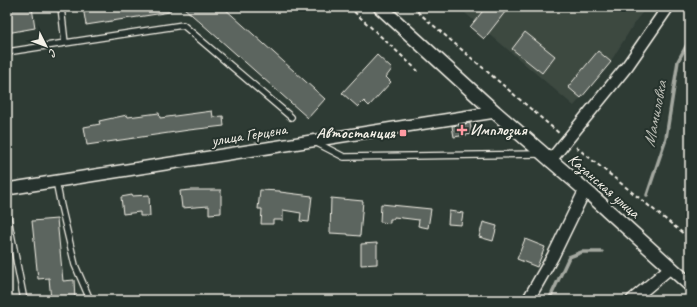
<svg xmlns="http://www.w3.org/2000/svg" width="697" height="307" font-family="Caveat,sans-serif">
<rect width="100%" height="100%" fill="#2e3b34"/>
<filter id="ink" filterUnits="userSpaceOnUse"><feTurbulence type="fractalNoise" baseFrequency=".025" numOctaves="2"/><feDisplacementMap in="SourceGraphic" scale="8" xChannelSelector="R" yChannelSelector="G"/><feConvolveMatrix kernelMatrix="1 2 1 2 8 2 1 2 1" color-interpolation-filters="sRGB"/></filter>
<g filter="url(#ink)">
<path fill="#3c4841" d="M458,7H647L637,19L611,61L574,106Z"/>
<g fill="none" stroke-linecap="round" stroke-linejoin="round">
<path stroke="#a4a8a0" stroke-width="3.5" d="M647,195L666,138L678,61L690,39
M549,300L569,257L582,252H602"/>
</g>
<path fill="#5c655e" stroke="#f4f1e8" d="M18,7H32L35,28L7,33V9Z
M83,7H170V12L86,25Z
M183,7H223L325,99L308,118Z
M486,7H509L484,39L470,27Z
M525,32L555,56L542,73L512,49Z
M598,51L611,62L581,98L568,87Z
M377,55L392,69L386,77L391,82L369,106L364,101L358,107L342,93Z
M212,111L213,117L223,116L224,126L189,130L87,145L84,127L100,124L99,121L127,115L128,117L159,113L160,118Z
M470,123L472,134L454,137L452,126Z
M191,190H221V213L209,214V206L182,208L180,191Z
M260,190L280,191V192L312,196L309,222L300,221L301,213L283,210V220H273V224H261L262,209H258Z
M132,195V196L149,195L150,216H140V212L123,214L121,197Z
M331,198L363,201L360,236L348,235V234L330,233Z
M381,204L431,209L428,228L418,226L419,220L394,217V219H390V223L380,222Z
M449,211L463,213L461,225L448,224Z
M57,219L63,281L74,280L75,300H51L49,278L38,279L32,221Z
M483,222L497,226L493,241L479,237Z
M525,239L545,247L537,267L517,259Z
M377,243V264L361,265V244Z"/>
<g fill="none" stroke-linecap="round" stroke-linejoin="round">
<g stroke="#f4f1e8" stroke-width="8">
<path id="service" d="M65,43L183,25L291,117
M7,52L65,43L61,7
M315,142L344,157L541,154
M56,181L61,206L75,265L88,295L89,300
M7,213L24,300"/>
</g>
<g stroke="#f4f1e8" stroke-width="14">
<path id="minor" d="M550,161L628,65L668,7
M7,189L495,112
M528,300L553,256L585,190
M632,300L670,268"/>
</g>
<g stroke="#f4f1e8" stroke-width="16">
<path id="tertiary" d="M380,7L495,112L592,196L690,285"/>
</g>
<path stroke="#f4f1e8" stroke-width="2" stroke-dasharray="4 3" stroke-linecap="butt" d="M349,7L418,71
M412,7L560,134
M576,147L690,239"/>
<use href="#service" stroke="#26332d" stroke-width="5.5"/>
<use href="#minor" stroke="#26332d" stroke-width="11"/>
<use href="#tertiary" stroke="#26332d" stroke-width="13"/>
</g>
</g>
<g fill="#ff9aa2" stroke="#26332d" stroke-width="1.5">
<path d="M460 124h4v4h4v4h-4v4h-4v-4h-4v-4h4z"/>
<rect x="399" y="129" width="8" height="8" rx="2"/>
</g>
<g text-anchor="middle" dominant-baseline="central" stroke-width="4" stroke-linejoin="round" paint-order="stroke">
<g font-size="16" font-weight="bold" fill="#f4f1e8" stroke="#26332d" text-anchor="start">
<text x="470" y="130">Имплозия</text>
<text x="395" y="133" text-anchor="end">Автостанция</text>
</g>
<g font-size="16" fill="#f4f1e8" stroke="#26332d">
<text transform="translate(249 135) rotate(-9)">улица Герцена</text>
<text transform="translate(604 186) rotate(41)">Казанская улица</text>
</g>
<g font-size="17" font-style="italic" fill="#b8bab2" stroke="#26332d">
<text transform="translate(655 114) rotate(-79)">Мамиловка</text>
</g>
</g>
<rect width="697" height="307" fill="none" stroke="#26332d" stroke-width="24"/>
<rect x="12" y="12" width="673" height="283" fill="none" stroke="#f4f1e8" stroke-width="1.5" filter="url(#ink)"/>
<g transform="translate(46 46) rotate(132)" stroke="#26332d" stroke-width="3" paint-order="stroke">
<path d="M0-3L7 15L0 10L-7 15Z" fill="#f4f1e8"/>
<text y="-6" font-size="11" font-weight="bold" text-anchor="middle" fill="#f4f1e8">С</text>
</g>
</svg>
